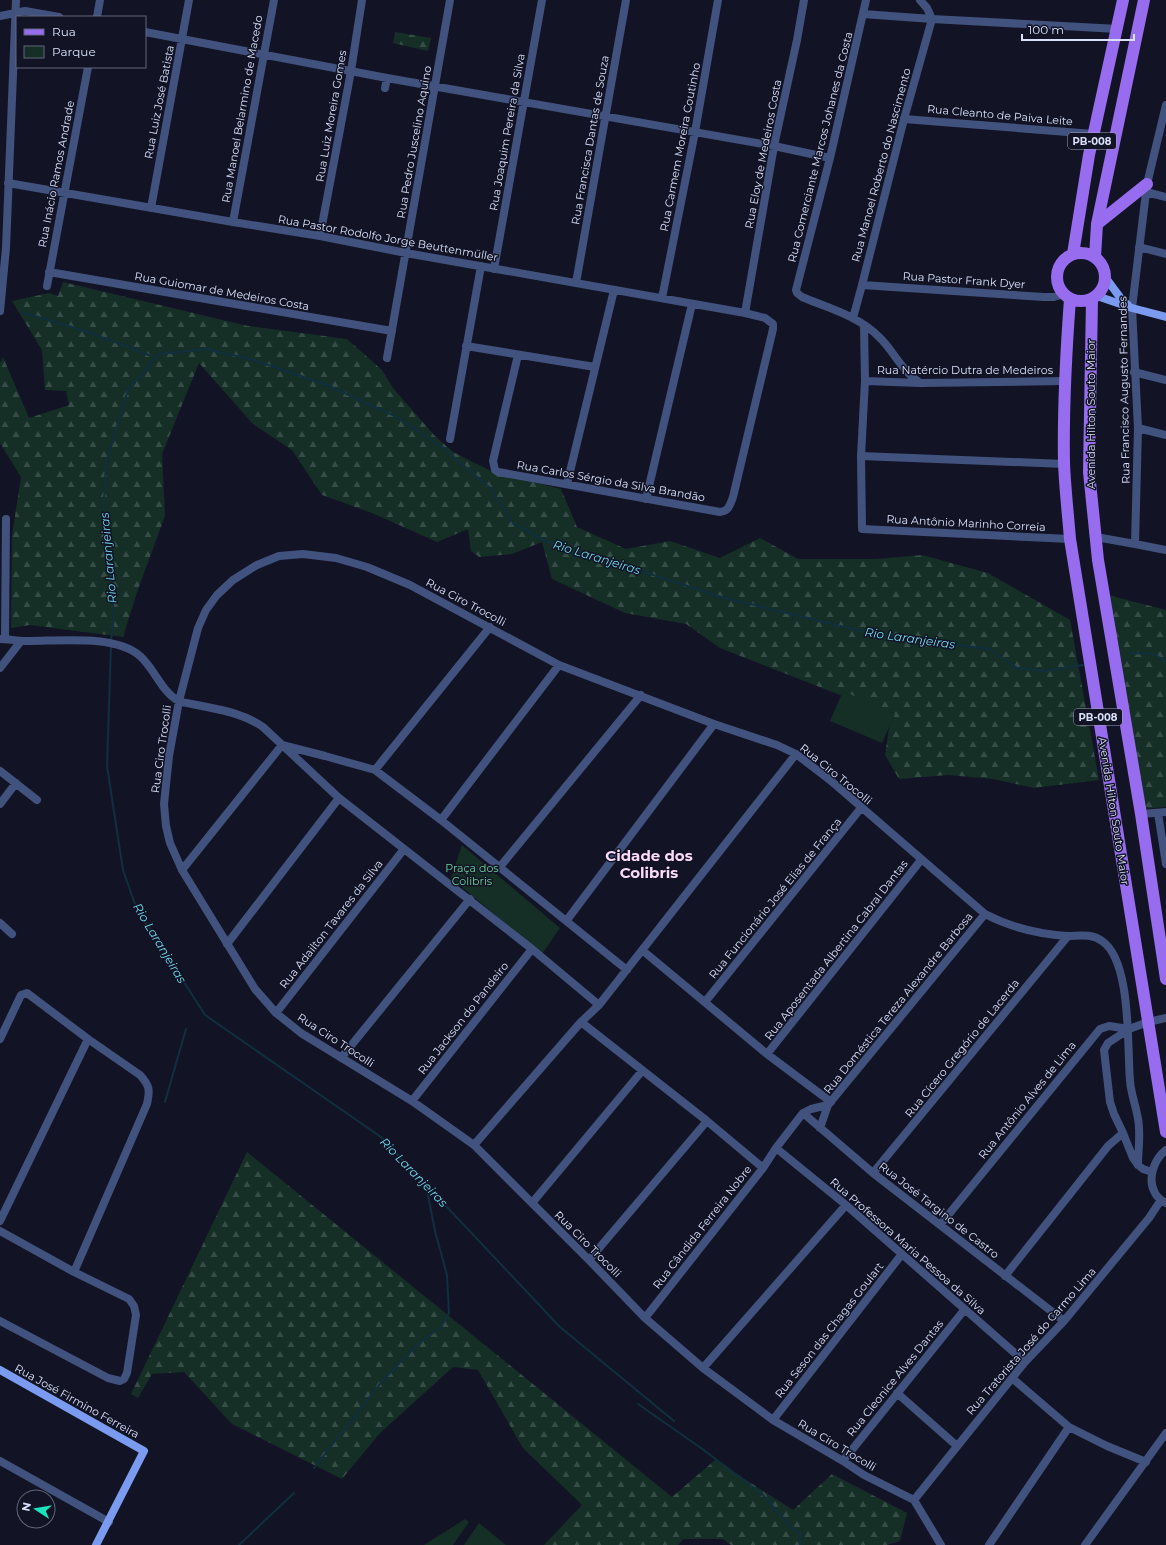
<svg xmlns="http://www.w3.org/2000/svg" width="1166" height="1545" font-family="Montserrat,sans-serif">
<defs>
<pattern id="forest-firs" width="22" height="20" patternUnits="userSpaceOnUse"><rect width="22" height="20" fill="#152e26"/><path d="M5 1l3.5 6h-7zM16 11l3.5 6h-7z" fill="#364c46"/></pattern>
</defs>
<rect width="100%" height="100%" fill="#121425"/>
<path fill="url(#forest-firs)" d="M395,32L431,38L428,51L393,43Z
M63,282L248,326L347,339L382,370L393,388L434,435L453,452L493,472L561,489L577,527L626,549L670,541L720,558L760,538L798,559H876L922,555L988,573L1070,620L1099,780L1034,788L993,779L948,775L899,779L885,755L891,715L720,648L686,624L625,613L552,579L542,542L512,554L479,557L471,551L468,529L437,542L372,513L322,495L292,450L253,424L199,363L162,454L165,516L137,592L123,637L30,625L11,628L12,535L21,477L0,443V363L3,357L29,418L69,405L66,391L45,390L42,350L12,301L49,293L58,296Z
M1104,594L1166,610V807L1143,809Z
M247,1152L672,1497L715,1460L793,1510L832,1474L907,1513L900,1541L887,1545H731L723,1539H683L678,1545H544L582,1505L523,1448L478,1370L453,1367L380,1433L342,1479L232,1424L184,1372L152,1374L138,1398L131,1394Z"/>
<path fill="#152e26" d="M843,691L895,714L882,743L830,721Z
M462,845L560,928L542,954L451,878Z
M465,1519L469,1522L453,1545H424Z
M479,1523L506,1545H464Z"/>
<g fill="none" stroke-linecap="round" stroke-linejoin="round">
<path stroke="#102f3f" stroke-width="2" d="M23,313C67,324 109,339 151,356
M111,640L114,618L111,577L103,521L106,463L128,390L159,354L207,349L254,360L327,385L395,416L442,447L490,488L513,523L553,545L595,556L718,596L873,634L989,649L1017,668L1045,671L1083,665
M111,645L107,766L123,870L136,907L205,1015L381,1137L560,1327L674,1421
M1132,653L1154,654L1166,662
M165,1102L186,1029
M638,1404L701,1448L762,1494L792,1528L800,1533V1545
M314,1468L383,1380L417,1345L441,1327L449,1313L447,1275L435,1231L426,1185
M239,1545L294,1493"/>
<path stroke="#42527e" stroke-width="8" d="M866,0L830,158L796,290L797,293L802,297C828,308 859,316 879,337C889,346 895,358 904,368C908,374 914,378 920,383
M863,14L932,19
M0,16L25,11L59,17
M97,17L100,0
M145,32L387,78L774,146L830,158
M385,88L387,78
M1166,105L1147,184L1132,308L1138,428L1135,544L1166,550
M904,119L1093,134
M8,183L233,222L320,236L406,253L745,313L765,318L773,324V329L733,497C730,505 729,511 720,512L498,472L495,470L493,461L518,355
M1146,192L1166,197
M151,208L189,0
M233,222L274,0
M320,236L351,71L362,0
M1139,247L1166,254
M494,269L542,0
M49,272L392,331
M576,283L626,0
M47,286L88,67
M662,298L695,132L718,0
M0,311L6,248L16,0
M745,313L774,146L797,40L804,0
M853,318L862,285
M864,325L865,381L861,456L862,529L1070,539
M466,346L595,367
M387,358L450,0
M1134,372L1166,380
M865,381L920,383L1064,381
M1138,428L1166,435
M450,439L481,266
M861,456L1064,464
M567,484L614,290
M646,499L692,304
M1096,537L1135,544
M0,639C7,639 14,640 21,641C54,642 114,633 140,656C154,668 163,694 179,701C185,703 192,704 197,705C221,710 243,713 263,727L339,798L532,949L599,1005
M5,639L6,519
M0,668L21,641
M375,770L490,627
M0,771L37,800
M0,804L16,783
M1158,813L1166,864
M1141,814L1166,812
M441,820L559,665
M499,868L641,695
M182,870L282,745L325,756L375,770L441,820L627,970
M567,920L714,724
M0,923L12,934
M227,944L339,798
M642,950L767,1054L831,1102
M705,1002L861,808
M276,1013L404,849
M581,1022L707,1121L763,1168
M1129,1029L1108,1043L1104,1050L1110,1102L1114,1114L1123,1133L1133,1158L1138,1165L1143,1169L1152,1172
M0,1039L21,995L27,993L88,1039L140,1075C150,1086 150,1090 147,1104L74,1272
M767,1054L921,860
M341,1058L470,899
M412,1101L532,949
M803,1113L873,1173L1064,1321
M820,1128L828,1105L985,914
M474,1145L581,1022L599,1005L796,754
M776,1148L846,1205L1025,1362
M873,1173L1068,936
M1161,1200C1159,1198 1156,1196 1155,1193C1147,1179 1154,1159 1166,1150
M532,1203L642,1071
M0,1221L88,1039
M940,1225L1100,1029L1109,1026L1129,1029L1148,1022L1166,1018
M0,1231L74,1272L129,1299L134,1306L136,1315L127,1373L124,1379L120,1381L108,1378L0,1321
M589,1260L707,1121
M1005,1276L1108,1146L1123,1133
M645,1318L763,1168L776,1148L803,1113L811,1109L828,1105
M703,1368L846,1205
M1012,1378L1069,1427L1107,1446L1146,1462
M897,1393L957,1446
M773,1420L902,1254
M0,1461L109,1522
M843,1461L965,1309
M914,1500L1025,1362L1064,1321L1149,1218L1161,1200L1166,1203
M941,1545L914,1500L864,1475L843,1461L773,1420L703,1368L645,1318L589,1260L474,1145L412,1101L301,1033L276,1013L255,989L182,870L170,843L166,826L164,804L169,756L179,701L198,628L206,610L217,595L233,580L257,565L279,556L303,554L336,558L367,567L410,585L559,665L714,724L777,745L796,754L830,780L985,914C1010,927 1038,934 1067,936C1079,936 1091,933 1102,941C1132,961 1127,1048 1130,1081C1131,1094 1136,1106 1138,1119C1141,1134 1138,1150 1138,1165
M989,1545L1069,1427
M1085,1545L1166,1433"/>
<path stroke="#42527e" stroke-width="8" d="M920,0L927,8L932,19
M932,19L904,119L862,285L1044,297H1054L1064,294
M932,19L1118,29"/>
<path stroke="#7b9bf0" stroke-width="8" d="M1105,277L1122,300L1128,305
M1097,296L1132,308L1166,317
M0,1370L144,1451L96,1545"/>
<path stroke="#976cef" stroke-width="12" d="M1097,224L1147,184
M1057 277a24 24 0 1 1 48 0a24 24 0 1 1-48 0Z
M1073,254L1089,155L1123,0
M1095,257L1097,224L1144,0
M1070,299C1066,353 1063,408 1064,463C1065,488 1068,514 1070,539L1166,1132
M1092,299L1089,472L1098,560L1141,814L1166,979"/>
</g>
<g text-anchor="middle" dominant-baseline="central" stroke-width="3" stroke-linejoin="round" paint-order="stroke">
<g fill="#121425" stroke="#9da3bb" stroke-width="1">
<rect x="1068" y="133" width="48" height="16" rx="3"/>
<rect x="1074" y="709" width="48" height="16" rx="3"/>
</g>
<g font-size="10" font-weight="bold" fill="#d9e0fb">
<text x="1092" y="141">PB-008</text>
<text x="1098" y="717">PB-008</text>
</g>
<g font-size="11" fill="#d9e0fb" stroke="#121425">
<text transform="translate(159 102) rotate(-79)">Rua Luiz José Batista</text>
<text transform="translate(242 109) rotate(-80)">Rua Manoel Belarmino de Macedo</text>
<text transform="translate(1000 115) rotate(5)">Rua Cleanto de Paiva Leite</text>
<text transform="translate(331 116) rotate(-80)">Rua Luiz Moreira Gomes</text>
<text transform="translate(507 132) rotate(-80)">Rua Joaquim Pereira da Silva</text>
<text transform="translate(590 140) rotate(-80)">Rua Francisca Dantas de Souza</text>
<text transform="translate(414 142) rotate(-80)">Rua Pedro Juscelino Aquino</text>
<text transform="translate(680 147) rotate(-79)">Rua Carmem Moreira Coutinho</text>
<text transform="translate(820 147) rotate(-76)">Rua Comerciante Marcos Johanes da Costa</text>
<text transform="translate(763 154) rotate(-79)">Rua Eloy de Medeiros Costa</text>
<text transform="translate(881 165) rotate(-75)">Rua Manoel Roberto do Nascimento</text>
<text transform="translate(56 174) rotate(-79)">Rua Inácio Ramos Andrade</text>
<text transform="translate(388 238) rotate(10)">Rua Pastor Rodolfo Jorge Beuttenmüller</text>
<text transform="translate(964 280) rotate(4)">Rua Pastor Frank Dyer</text>
<text transform="translate(222 291) rotate(10)">Rua Guiomar de Medeiros Costa</text>
<text x="965" y="370">Rua Natércio Dutra de Medeiros</text>
<text transform="translate(1124 390) rotate(-91)">Rua Francisco Augusto Fernandes</text>
<text transform="translate(1091 414) rotate(-90)">Avenida Hilton Souto Maior</text>
<text transform="translate(611 481) rotate(10)">Rua Carlos Sérgio da Silva Brandão</text>
<text transform="translate(966 523) rotate(3)">Rua Antônio Marinho Correia</text>
<text transform="translate(466 602) rotate(28)">Rua Ciro Trocolli</text>
<text transform="translate(161 749) rotate(-82)">Rua Ciro Trocolli</text>
<text transform="translate(836 774) rotate(39)">Rua Ciro Trocolli</text>
<text transform="translate(1114 811) rotate(81)">Avenida Hilton Souto Maior</text>
<text transform="translate(775 898) rotate(-51)">Rua Funcionário José Elias de França</text>
<text transform="translate(331 924) rotate(-52)">Rua Adailton Tavares da Silva</text>
<text transform="translate(836 950) rotate(-52)">Rua Aposentada Albertina Cabral Dantas</text>
<text transform="translate(898 1003) rotate(-51)">Rua Doméstica Tereza Alexandre Barbosa</text>
<text transform="translate(463 1018) rotate(-52)">Rua Jackson do Pandeiro</text>
<text transform="translate(336 1040) rotate(33)">Rua Ciro Trocolli</text>
<text transform="translate(962 1048) rotate(-51)">Rua Cícero Gregório de Lacerda</text>
<text transform="translate(1027 1100) rotate(-51)">Rua Antônio Alves de Lima</text>
<text transform="translate(939 1210) rotate(38)">Rua José Targino de Castro</text>
<text transform="translate(702 1227) rotate(-52)">Rua Cândida Ferreira Nobre</text>
<text transform="translate(588 1244) rotate(45)">Rua Ciro Trocolli</text>
<text transform="translate(908 1246) rotate(41)">Rua Professora Maria Pessoa da Silva</text>
<text transform="translate(829 1330) rotate(-52)">Rua Seson das Chagas Goulart</text>
<text transform="translate(1031 1341) rotate(-49)">Rua Tratorista José do Carmo Lima</text>
<text transform="translate(895 1378) rotate(-51)">Rua Cleonice Alves Dantas</text>
<text transform="translate(77 1401) rotate(29)">Rua José Firmino Ferreira</text>
<text transform="translate(837 1445) rotate(31)">Rua Ciro Trocolli</text>
</g>
<g font-size="11" fill="#6dd39b" stroke="#121425">
<text x="472" y="868">Praça dos<tspan x="472" dy="13">Colibris</tspan></text>
</g>
<g font-size="12" font-style="italic" fill="#73dbf0" stroke="#121425">
<text transform="translate(597 557) rotate(17)">Rio Laranjeiras</text>
<text transform="translate(108 558) rotate(-95)">Rio Laranjeiras</text>
<text transform="translate(910 638) rotate(8)">Rio Laranjeiras</text>
<text transform="translate(160 943) rotate(59)">Rio Laranjeiras</text>
<text transform="translate(414 1172) rotate(46)">Rio Laranjeiras</text>
</g>
<g font-size="15" font-weight="bold" fill="#fbdbf9" stroke="#121425">
<text x="649" y="855">Cidade dos<tspan x="649" dy="17">Colibris</tspan></text>
</g>
</g>
<rect x="16" y="16" width="130" height="52" fill="#121425" stroke="#62667b"/>
<rect x="24" y="29" width="20" height="6" fill="#976cef" stroke="#62667b"/>
<text x="52" y="36" font-size="12" fill="#d9e0fb">Rua</text>
<rect x="24" y="46" width="20" height="12" fill="#152e26" stroke="#62667b"/>
<text x="52" y="56" font-size="12" fill="#d9e0fb">Parque</text>
<g transform="translate(36 1509) rotate(282)"><circle r="19" fill="#121425" stroke="#62667b"/>
<path d="M0-3L7 15L0 10L-7 15Z" fill="#1ae6bd"/>
<text y="-6" font-size="11" font-weight="bold" text-anchor="middle" fill="#d9e0fb">N</text>
</g>
<path d="M1022 34v6h112v-6" fill="none" stroke="#d9e0fb" stroke-width="2"/>
<text x="1028" y="34" font-size="12" fill="#d9e0fb" stroke="#121425" stroke-width="3" paint-order="stroke">100 m</text>
</svg>
